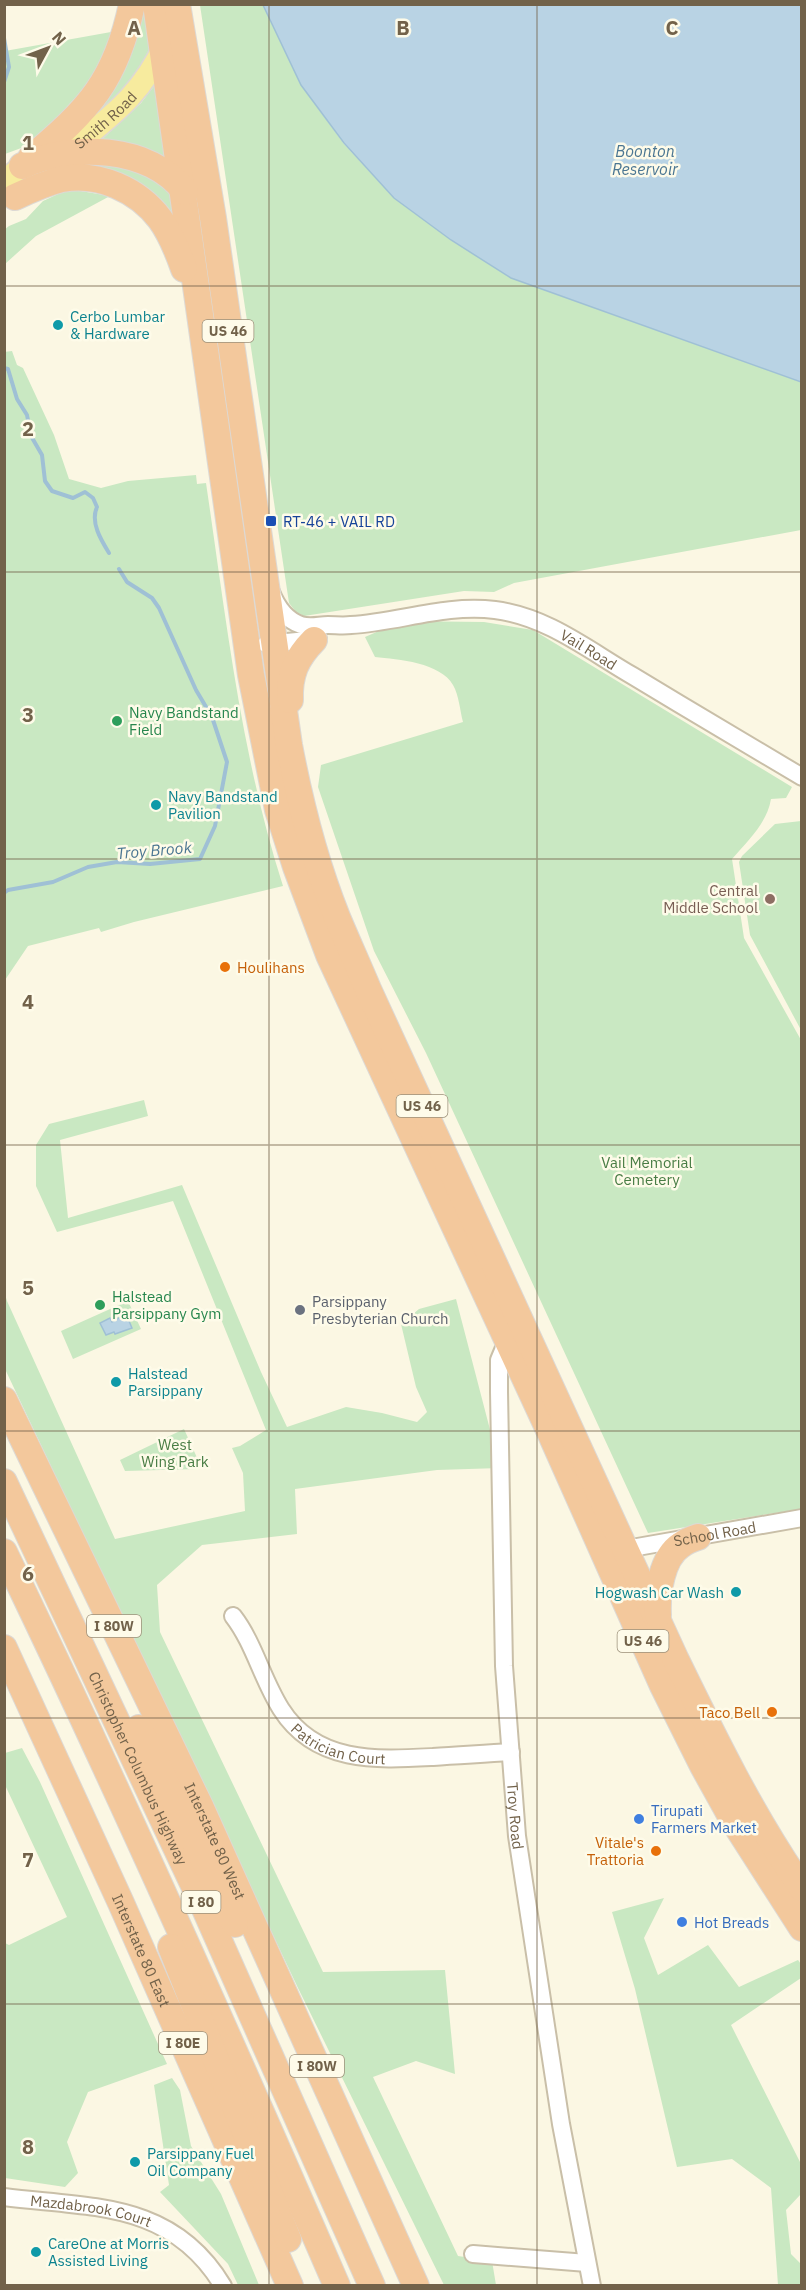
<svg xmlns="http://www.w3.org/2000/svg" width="806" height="2290" font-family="'IBM Plex Sans',sans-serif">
<rect width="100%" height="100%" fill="#fbf7e3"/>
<path fill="#c9e8c2" d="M200,5H263L301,85L344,144L394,198L451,240L511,278L801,382V530L514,583L494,592L464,591L304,616L296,612L289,603Z
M143,7C144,18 152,43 149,53C142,79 101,112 80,128Z
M111,32L110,46L91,81L32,144L5,154V51Z
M154,86L165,156L163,160L98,143L141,103Z
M78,160L131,166L170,190L175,220L81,168Z
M69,189L110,196L36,236L5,264L4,230L9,226L26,219L43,201Z
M12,351L17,365L23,368L54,435L69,479L101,488L128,481L196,475L197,484L206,483C226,618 241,756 283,886L134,922L101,932L99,928L28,946L5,980L4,352Z
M402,621L484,622L533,630L792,787L786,798L771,799C767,823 748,841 732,859L744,938L801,1040V1509L648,1533L426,1053L374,951L318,787L321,765L463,722C460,711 459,695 453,685C441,663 398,659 375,657L365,637Z
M801,821H802L801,1030L750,935L739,862L742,856L775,824Z
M144,1100L148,1116L60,1140L68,1218L182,1185L261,1372L287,1427L346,1407L382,1413L417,1422L427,1412L416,1387L401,1324L419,1309L456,1299L500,1468L437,1470L295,1489L297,1534L202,1545L157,1585L160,1632L323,1972L445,1970L455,2074L416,2061L373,2077L458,2256L492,2261L496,2285H444L298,1988L5,1369L4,1291L7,1301L115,1539L245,1511L243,1473L232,1448L240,1446L266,1430L173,1201L57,1232L36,1186V1145L49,1124Z
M128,1301L141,1329L73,1359L61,1331Z
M184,1429L199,1462L197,1469L125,1471L120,1460Z
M22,1748L40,1782L167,2064L88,2092L67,2142L78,2173L65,2187L5,2178V1943L9,1945L67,1917L5,1785V1753Z
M664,1898L644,1938L658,1975L708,1945L739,1987L798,1960L801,1964V1978L731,2025L801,2164V2194L786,2210L791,2254L801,2264V2285H778L771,2188L732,2159L677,2167L635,1989L612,1912Z
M172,2078L180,2090L191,2146L221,2194L259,2285H238L228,2264L160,2192L169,2185L154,2085Z"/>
<path fill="#b9d3e4" stroke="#9fc0d5" stroke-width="1.5" d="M263,5H801V382L511,278L451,240L394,198L344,143L301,85Z
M126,1314L132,1328L115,1334L114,1332L106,1335L100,1323L110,1318L112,1322Z"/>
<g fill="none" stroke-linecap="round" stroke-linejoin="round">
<path stroke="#9fc0d5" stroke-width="4" d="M4,38L9,67L4,82
M4,368L8,369L17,399L27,415L31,436L42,455L45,481L52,491L73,498L85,492L93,498L97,507C90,522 101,540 109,553
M4,893L8,890L53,882L88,867L117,862L150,864L200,859L215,826L227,762L212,717L196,690L159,608L152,598L127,582L119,569"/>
<g stroke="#c9bfa8" stroke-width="20">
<g id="minor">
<path id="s1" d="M271,592C277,607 286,620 301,625C310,628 319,625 328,625C336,625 343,626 351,625C400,622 445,604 495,610C548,617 588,650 633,676C689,710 745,743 802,777"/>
<path d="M266,644L318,639"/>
<path id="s2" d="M507,1341L499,1360V1392L504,1666L517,1836L561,2124L592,2286"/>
<path id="s3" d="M626,1549L802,1518"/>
<path id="s4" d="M233,1616C254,1643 262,1679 281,1709C316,1764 377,1760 433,1757C459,1755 485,1754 511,1752"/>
<path id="s5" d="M4,2197C92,2208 172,2201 223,2286"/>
<path d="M473,2254L587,2263"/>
</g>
</g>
<g stroke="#ddd9d4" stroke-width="24">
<g id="major">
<path id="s6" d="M62,157C107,118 138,101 165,44"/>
<path d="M4,181L22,166"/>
</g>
</g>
<g stroke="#ddd9d4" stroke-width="28">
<g id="highway">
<path d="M156,4L251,675L278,810L296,867L329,955L549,1430L663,1686L703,1766L734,1822L802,1928"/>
<path d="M177,4L213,218L289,745C300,803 315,862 337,917C347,941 358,965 368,989L676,1660C714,1738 752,1816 802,1888"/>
<path d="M31,158C89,109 116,81 132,4"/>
<path d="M22,166C70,143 151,145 185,192"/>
<path d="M15,197C30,190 46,183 62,179C99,172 138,190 160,219C171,234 178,252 184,269"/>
<path d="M290,700C289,675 296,658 314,640"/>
<path id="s7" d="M4,1400L201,1808L416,2286"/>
<path id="s8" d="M4,1482L205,1909L372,2286"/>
<path d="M4,1552C121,1794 230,2039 337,2286"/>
<path d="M658,1615C657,1594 661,1558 681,1545C686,1541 692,1539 698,1537"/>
<path id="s9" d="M4,1648L121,1903L290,2286"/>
<path d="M139,1728L235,1924"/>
<path d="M171,1947L288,2239"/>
</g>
</g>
<use href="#minor" stroke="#fff" stroke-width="16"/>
<use href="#major" stroke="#f7eb9e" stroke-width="21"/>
<use href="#highway" stroke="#f3c89c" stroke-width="26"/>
</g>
<path fill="none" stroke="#72624a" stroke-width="1.5" stroke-opacity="0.55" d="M269,4V2286M537,4V2286M4,286H802M4,572H802M4,859H802M4,1145H802M4,1431H802M4,1718H802M4,2004H802"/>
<g fill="#0f9aa8" stroke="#fefbe9" stroke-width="2">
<circle cx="58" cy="325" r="6"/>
<circle cx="156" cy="805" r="6"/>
<circle cx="116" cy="1382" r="6"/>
<circle cx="736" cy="1592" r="6"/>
<circle cx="135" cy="2162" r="6"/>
<circle cx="36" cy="2252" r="6"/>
</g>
<rect fill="#1a4fb4" stroke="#fefbe9" stroke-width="2" x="265" y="515" width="12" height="12" rx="3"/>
<g fill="#2e9e5b" stroke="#fefbe9" stroke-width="2">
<circle cx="117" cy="721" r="6"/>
<circle cx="100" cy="1305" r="6"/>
</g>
<circle fill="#8d6e63" stroke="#fefbe9" stroke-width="2" cx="770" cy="899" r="6"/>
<g fill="#e8710a" stroke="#fefbe9" stroke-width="2">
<circle cx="225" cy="967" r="6"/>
<circle cx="772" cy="1712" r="6"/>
<circle cx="656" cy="1851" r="6"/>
</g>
<circle fill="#6b7280" stroke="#fefbe9" stroke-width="2" cx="300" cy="1310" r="6"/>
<g fill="#3f7fe0" stroke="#fefbe9" stroke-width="2">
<circle cx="639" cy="1819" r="6"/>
<circle cx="682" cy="1922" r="6"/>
</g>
<g text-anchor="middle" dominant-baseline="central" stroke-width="5" stroke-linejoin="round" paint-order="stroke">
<g fill="#fefbe9" stroke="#9c907a" stroke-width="1.5">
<rect x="202.5" y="320" width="51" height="22" rx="4.5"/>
<rect x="396.5" y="1095" width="51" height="22" rx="4.5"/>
<rect x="87" y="1615" width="54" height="22" rx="4.5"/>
<rect x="617.5" y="1630" width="51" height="22" rx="4.5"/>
<rect x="181.5" y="1891" width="39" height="22" rx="4.5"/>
<rect x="159" y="2032" width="48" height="22" rx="4.5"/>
<rect x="290" y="2055" width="54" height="22" rx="4.5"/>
</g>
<g font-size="14" font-weight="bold" fill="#72624a">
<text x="228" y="331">US 46</text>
<text x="422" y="1106">US 46</text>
<text x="114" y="1626">I 80W</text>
<text x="643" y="1641">US 46</text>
<text x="201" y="1902">I 80</text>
<text x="183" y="2043">I 80E</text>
<text x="317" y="2066">I 80W</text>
</g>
<g font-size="15" fill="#72624a" stroke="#fefbe9">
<text stroke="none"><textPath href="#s6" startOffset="57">Smith Road</textPath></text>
<text stroke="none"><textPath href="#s1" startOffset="344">Vail Road</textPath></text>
<text stroke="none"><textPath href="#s3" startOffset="90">School Road</textPath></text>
<text stroke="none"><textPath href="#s4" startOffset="176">Patrician Court</textPath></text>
<text stroke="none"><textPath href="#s8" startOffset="316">Christopher Columbus Highway</textPath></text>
<text stroke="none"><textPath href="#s2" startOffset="477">Troy Road</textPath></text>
<text stroke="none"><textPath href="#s7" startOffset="489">Interstate 80 West</textPath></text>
<text stroke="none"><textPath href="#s9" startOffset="332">Interstate 80 East</textPath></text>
<text stroke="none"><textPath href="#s5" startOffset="88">Mazdabrook Court</textPath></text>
</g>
<g font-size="15" fill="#0d838f" stroke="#fefbe9" text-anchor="start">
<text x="70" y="316">Cerbo Lumbar<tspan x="70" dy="17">&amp; Hardware</tspan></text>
<text x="168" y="796">Navy Bandstand<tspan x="168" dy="17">Pavilion</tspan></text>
<text x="128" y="1373">Halstead<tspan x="128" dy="17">Parsippany</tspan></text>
<text x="724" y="1592" text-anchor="end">Hogwash Car Wash</text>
<text x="147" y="2153">Parsippany Fuel<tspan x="147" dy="17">Oil Company</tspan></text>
<text x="48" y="2243">CareOne at Morris<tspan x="48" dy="17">Assisted Living</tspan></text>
</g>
<g font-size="15" fill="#164399" stroke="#fefbe9" text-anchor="start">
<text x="283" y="521">RT-46 + VAIL RD</text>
</g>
<g font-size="15" fill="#27864d" stroke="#fefbe9" text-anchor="start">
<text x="129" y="712">Navy Bandstand<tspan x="129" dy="17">Field</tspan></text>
<text x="112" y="1296">Halstead<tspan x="112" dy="17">Parsippany Gym</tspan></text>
</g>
<g font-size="15" fill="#785e54" stroke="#fefbe9" text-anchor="end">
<text x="758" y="890">Central<tspan x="758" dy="17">Middle School</tspan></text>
</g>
<g font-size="15" fill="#c56008" stroke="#fefbe9" text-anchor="end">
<text x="237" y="967" text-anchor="start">Houlihans</text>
<text x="760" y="1712">Taco Bell</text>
<text x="644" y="1842">Vitale's<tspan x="644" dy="17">Trattoria</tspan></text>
</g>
<g font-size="15" fill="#497d45" stroke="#fefbe9">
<text x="647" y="1162">Vail Memorial<tspan x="647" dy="17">Cemetery</tspan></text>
<text x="175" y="1444">West<tspan x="175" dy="17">Wing Park</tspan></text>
</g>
<g font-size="15" fill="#5b616d" stroke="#fefbe9" text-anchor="start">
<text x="312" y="1301">Parsippany<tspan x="312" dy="17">Presbyterian Church</tspan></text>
</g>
<g font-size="15" fill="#366cbe" stroke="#fefbe9" text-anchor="start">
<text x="651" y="1810">Tirupati<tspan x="651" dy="17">Farmers Market</tspan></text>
<text x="694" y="1922">Hot Breads</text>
</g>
<g font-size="16" font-style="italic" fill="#4b7692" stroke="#fefbe9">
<text x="645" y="151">Boonton<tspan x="645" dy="18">Reservoir</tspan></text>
<text transform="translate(154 850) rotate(-5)">Troy Brook</text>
</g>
</g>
<g font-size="20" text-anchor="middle" font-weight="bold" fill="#72624a" stroke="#fefbe9" stroke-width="5" stroke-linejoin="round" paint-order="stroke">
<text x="134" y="35">A</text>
<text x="403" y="35">B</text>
<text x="672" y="35">C</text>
<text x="28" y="150">1</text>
<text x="28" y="436">2</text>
<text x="28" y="722">3</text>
<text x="28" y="1009">4</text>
<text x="28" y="1295">5</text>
<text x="28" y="1581">6</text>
<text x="28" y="1867">7</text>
<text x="28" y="2154">8</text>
</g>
<rect width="806" height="2290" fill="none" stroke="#72624a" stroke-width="12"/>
<g transform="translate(48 48) rotate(49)" stroke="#fefbe9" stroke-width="4.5" paint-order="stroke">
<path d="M0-4.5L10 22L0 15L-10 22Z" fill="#72624a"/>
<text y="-9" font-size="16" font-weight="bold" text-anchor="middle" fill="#72624a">N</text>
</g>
</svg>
